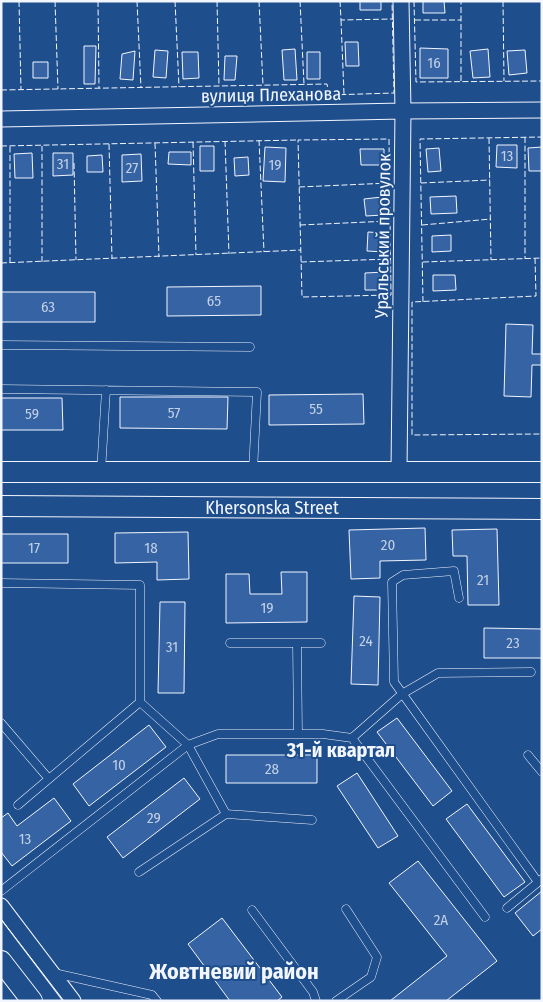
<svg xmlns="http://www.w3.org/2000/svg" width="543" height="1002" font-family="'Fira Sans Condensed',sans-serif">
<rect width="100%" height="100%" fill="#1f4e8c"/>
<path fill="#3563a3" stroke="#f2f6ff" d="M360,1H381V10H360Z
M423,1H444L445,13H423Z
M345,42H358L359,66H346Z
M84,46H96L95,84H84Z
M420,48L448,49V78H420Z
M295,49L297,80H284L282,50Z
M488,49L490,77L473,78L470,51Z
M155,50L168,51L166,78L153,77Z
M525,50L527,73L509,75L507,51Z
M135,51L133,80L120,79L122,54Z
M182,52H198L199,78L183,79Z
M307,52H320V79H307Z
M225,56H237L235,80H224Z
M33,62H48V78H33Z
M497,145H517V168L496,167Z
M200,146H214V171H200Z
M265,147L286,148L285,182L263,181Z
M542,147V171H529L528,148Z
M439,148L441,171L428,172L426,149Z
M360,149H384V165H361Z
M169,152H191V165L168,164Z
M32,153L33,178H15L14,154Z
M53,153H73V175L53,176Z
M141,154L142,181L122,182V155Z
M102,155L103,172H87V156Z
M248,157L249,175L235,176L234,158Z
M456,196L457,213L431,214L430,197Z
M382,197L383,215L366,216L364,199Z
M368,232L385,233L384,252L367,251Z
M451,235V251L432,252V236Z
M386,272V290H365V273Z
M433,275H455L456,290L433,291Z
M261,286V315L167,316V287Z
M1,292H95V322H1Z
M506,324L533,325L532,354H542V365H532L531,397L504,396Z
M363,394L364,424L269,425V395Z
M120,397H228L227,429L120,428Z
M1,398H62L63,430H1Z
M425,528L426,560L380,561V578L351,579L349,530Z
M497,529L499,605H468L467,556H453L452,530Z
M188,532L189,579L157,580V562L115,563V533Z
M1,534H68V563H1Z
M281,572H307V622L226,623V574H249L250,594H282Z
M354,596L380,597L378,685L351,684Z
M160,602H185L184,693H158Z
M484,628L542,629V658H484Z
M397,718L452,791L433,806L377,732Z
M149,725L166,747L89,806L73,784Z
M226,755H317V783H226Z
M357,773L398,836L378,848L337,786Z
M184,778L200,799L123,858L107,837Z
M54,798L71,821L12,866L1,852V818L8,813L17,826Z
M467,804L525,882L504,897L446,819Z
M418,861L497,961L446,1001H390L447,956L389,883Z
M542,891V929L533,936L515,913Z
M222,918L282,997L277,1001H230L188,944Z"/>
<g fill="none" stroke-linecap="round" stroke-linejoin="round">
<g stroke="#f2f6ff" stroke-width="9">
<path id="lane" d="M1,345L250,347
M1,389L257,392L253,471
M101,472L106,390
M1,583L140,585V702L18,805
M459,598L454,571L403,575L392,582L394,682L538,882
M230,643H321
M297,643L298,734
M140,702L188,745L226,814
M1,723L49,779
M352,738L402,694L438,673L531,672
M528,755L542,772
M139,872L226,814L312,820
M1,891L188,745L218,734H323L352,738L485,917
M507,908L542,879
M252,910L313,992L316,1001
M54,973L152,995L157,1001
M336,1001L371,977L377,957L346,909"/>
</g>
<g stroke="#f2f6ff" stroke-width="17">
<path id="street" d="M1,119L403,111L542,110
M399,471L403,111L401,1
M1,906L73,1001"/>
</g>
<g stroke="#f2f6ff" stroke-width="22">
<path id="secondary" d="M1,472H542
M1,506L542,509
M1,961L32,1001"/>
</g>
<use href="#lane" stroke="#1f4e8c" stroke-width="8"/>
<use href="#street" stroke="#1f4e8c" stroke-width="15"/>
<use href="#secondary" stroke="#1f4e8c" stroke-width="20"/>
<path stroke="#f2f6ff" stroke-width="1" d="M1,919L64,1001"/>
<path stroke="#f2f6ff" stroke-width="1" stroke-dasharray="6 2.5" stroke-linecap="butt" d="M19,1L21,90
M55,1L58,89
M98,1L99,88
M137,1L141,88
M175,1L179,87
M217,1L219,86
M259,1L263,85
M300,1L304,84
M340,1L341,20L393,19
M414,1L416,82L542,81
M503,1L504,81
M341,20L344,94
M415,20H461
M461,81V1
M1,90L327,84L329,95L394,93L392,1
M525,137V259
M489,138L491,260
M389,139L391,295L302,297L298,140Z
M259,140L264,252
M225,141L229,254
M193,142L196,255
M155,143L159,257
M109,144L112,259
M1,146L298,140
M74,163L76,260
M421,183L490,180
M299,187L390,183
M300,225L390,221
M422,225L491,219
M535,258L536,296L412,302V435L542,434
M42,262V146
M301,262L391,259
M423,262L542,258
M1,263L301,250
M10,263V146
M423,302L420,139L542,137"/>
</g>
<g text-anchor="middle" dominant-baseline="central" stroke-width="4" stroke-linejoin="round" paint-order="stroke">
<g font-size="15" fill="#c3d1e8">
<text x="434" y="63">16</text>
<text x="507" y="156">13</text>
<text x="63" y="164">31</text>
<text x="275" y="165">19</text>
<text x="132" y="168">27</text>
<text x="214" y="301">65</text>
<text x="48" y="307">63</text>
<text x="316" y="409">55</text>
<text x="174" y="413">57</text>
<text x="32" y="414">59</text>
<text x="388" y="545">20</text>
<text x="34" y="548">17</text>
<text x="151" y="548">18</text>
<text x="483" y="580">21</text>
<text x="267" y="608">19</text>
<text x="366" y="641">24</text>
<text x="513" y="643">23</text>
<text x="172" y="647">31</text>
<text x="119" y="765">10</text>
<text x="272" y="769">28</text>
<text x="154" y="818">29</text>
<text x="25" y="839">13</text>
<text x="441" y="920">2А</text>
</g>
<g font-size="18" fill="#f2f6ff" stroke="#1f4e8c">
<text transform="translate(271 95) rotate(-1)">вулиця Плеханова</text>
<text transform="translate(383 236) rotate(-89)">Уральський провулок</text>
<text x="272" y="508">Khersonska Street</text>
</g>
<g font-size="20" font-weight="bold" fill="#f2f6ff" stroke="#1f4e8c">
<text x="341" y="750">31-й квартал</text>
</g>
<g font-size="22" font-weight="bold" fill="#f2f6ff" stroke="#1f4e8c">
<text x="234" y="971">Жовтневий район</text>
</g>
</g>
<rect width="543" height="1002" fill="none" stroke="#f2f6ff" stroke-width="5"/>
</svg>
